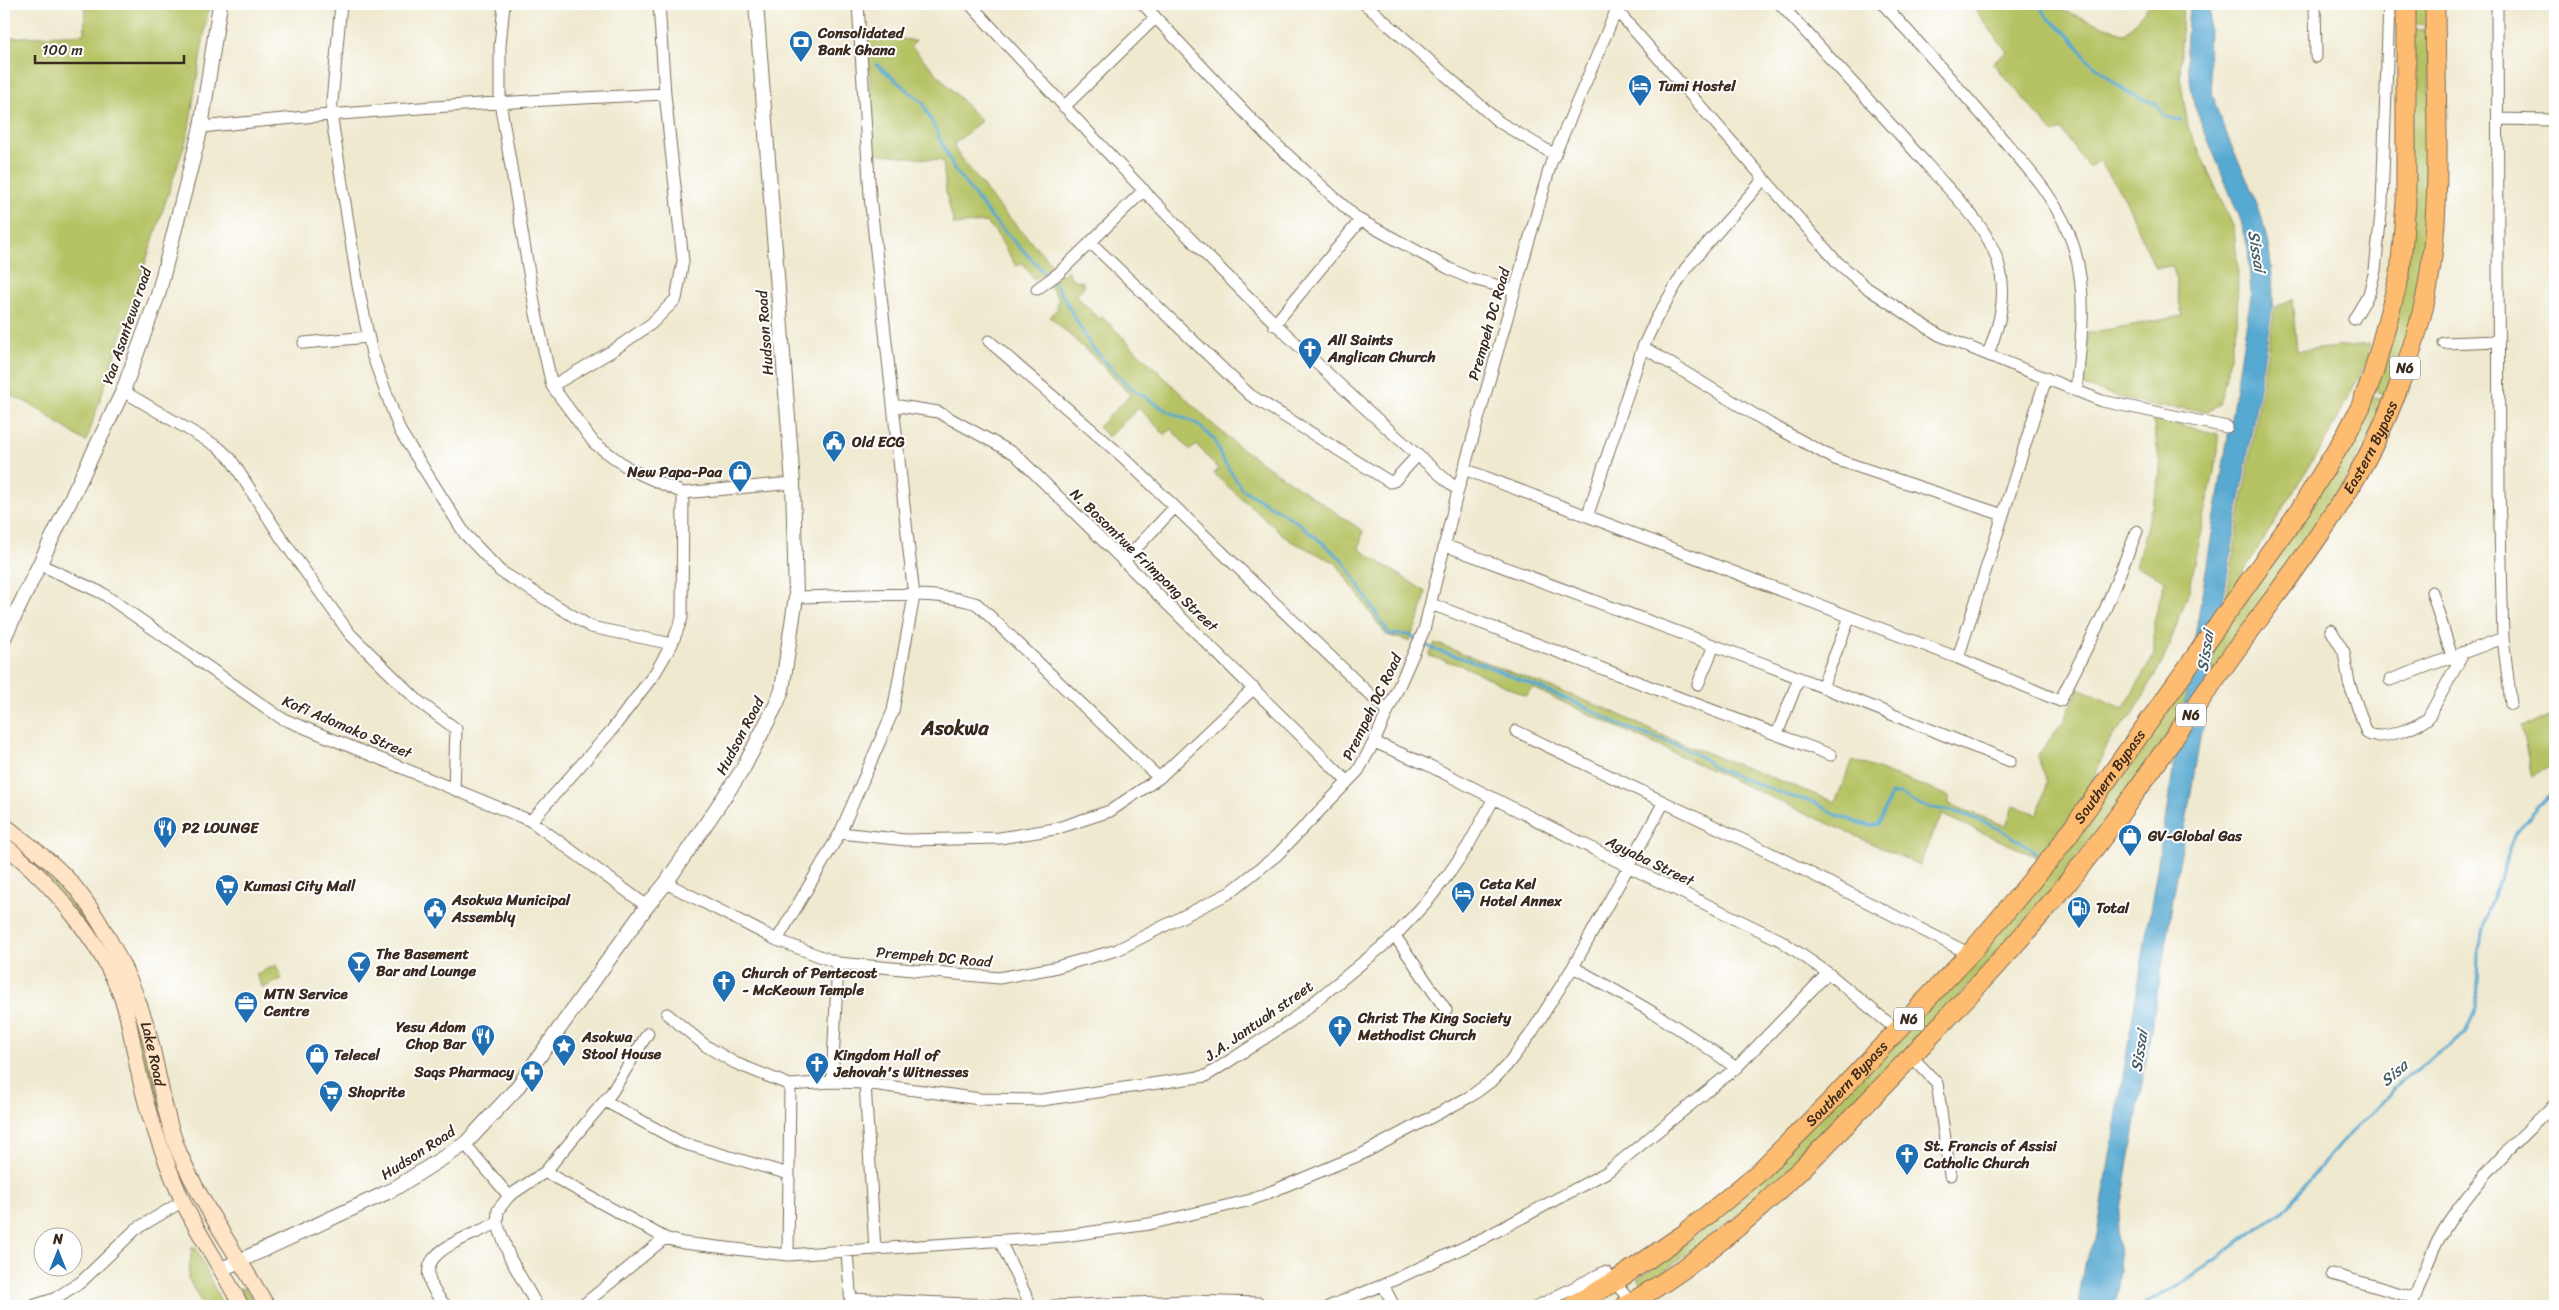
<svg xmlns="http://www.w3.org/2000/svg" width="2559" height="1310" font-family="Sriracha,sans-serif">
<rect width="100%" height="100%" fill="#fff"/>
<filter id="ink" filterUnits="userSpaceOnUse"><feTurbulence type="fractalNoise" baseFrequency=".02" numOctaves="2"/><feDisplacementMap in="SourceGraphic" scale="10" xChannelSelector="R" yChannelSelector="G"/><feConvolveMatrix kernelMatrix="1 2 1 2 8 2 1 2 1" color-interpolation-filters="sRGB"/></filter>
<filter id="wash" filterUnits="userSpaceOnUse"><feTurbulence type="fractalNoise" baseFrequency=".0096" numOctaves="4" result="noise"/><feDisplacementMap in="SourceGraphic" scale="20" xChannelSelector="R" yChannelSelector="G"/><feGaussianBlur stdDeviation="1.12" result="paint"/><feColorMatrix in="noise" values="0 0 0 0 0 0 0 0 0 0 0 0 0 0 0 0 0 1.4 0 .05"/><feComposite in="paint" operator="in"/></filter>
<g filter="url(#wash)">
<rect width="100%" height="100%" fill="#efe9cf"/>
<path fill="#b6c365" stroke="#787642" d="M86,4H209L188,134L86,442L30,404L4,392V38L84,34Z
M1975,4H2045L2125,34L2150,4H2183L2180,76L2188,127L2234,228L2238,269L2237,323L2220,404L2208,411L2146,405L2080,385L2088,333L2182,316L2173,266L2155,268L2125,199L2100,161L2088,167L2061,129L2054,134L1993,63L2007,52L1977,12Z
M2411,4H2430V25L2411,24Z
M2411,29L2430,30L2428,201L2424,265L2407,343L2387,398L2369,388L2404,271Z
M867,38L903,39L916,41L911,46L981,121L954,144L956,151L993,200L1062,275L1068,270L1072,279L1083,282V288L1076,295L1099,319L1102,317L1208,420L1239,447L1363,531L1359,549L1426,592L1419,619L1409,641L1386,635L1336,563L1289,540L1214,474L1218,469L1197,445L1190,450L1171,429L1165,435L1139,408L1108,437L1098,427L1130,395L1094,357L1050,317L1058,307L1056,304L1059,300L1043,274L1034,280L1023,263L1016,266L995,231L985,222L954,225L946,193L943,161L875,153Z
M2292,299L2297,351L2369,344L2368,359L2329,434L2226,600L2275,307Z
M2366,393L2385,402L2379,418L2328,511L2214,674L2199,663Z
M2153,419L2218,434V452L2189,591L2164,659L2135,711L2110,739L2084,801L2037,857L1942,815L1919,865L1532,688L1526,696L1463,666L1429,656L1435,643L1607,709L1668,738L1835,802L1853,760L1949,796V804L2006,826L2013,806L2038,814L2047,781L2037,756L2064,721L2079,688L2123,709L2154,655V622L2165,580L2136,566L2161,473Z
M2195,668L2210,679L2053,888L1975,979L1772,1188L1643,1288L1638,1278L1699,1234L1960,969Z
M2555,717V765L2532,776L2521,726Z
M4,831L54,876L79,907L113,960L136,1014L177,1163H174L158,1123L106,958L4,839Z
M276,965L282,979L263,988L256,974Z
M192,1248H196L223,1306H203L188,1278Z
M243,1288H245L257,1306H248L240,1289Z"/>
<path fill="#56a9d1" stroke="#486a78" d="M2189,4H2211C2208,33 2207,61 2212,91C2220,128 2240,161 2254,196C2268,230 2273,268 2273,304L2117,1233L2120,1270L2115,1306H2078L2084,1264L2097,1235L2251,296L2248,248L2241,221L2194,105L2186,53Z"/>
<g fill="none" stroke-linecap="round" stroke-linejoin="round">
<path stroke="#56a9d1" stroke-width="3" d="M2038,4L2048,18L2071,37L2087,59L2126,92L2156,104L2165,117L2181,120
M876,64L923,103L954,169L991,217L1057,286L1090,345L1128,386L1169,412L1196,423L1215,440L1221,457L1242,489L1296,521L1343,560L1389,634L1410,635L1416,639
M1421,642L1435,650L1482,664L1540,688L1587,708L1624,727L1679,746L1701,757L1717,769L1789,796L1814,802L1836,815L1870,826L1879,824L1891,794H1902C1918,810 1938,807 1959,813C1986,821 2016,836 2037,854
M2141,1306L2184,1282L2282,1212L2340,1144L2404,1079L2465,1034L2476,1008L2478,953L2488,912L2516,832L2555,789"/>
</g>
</g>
<g filter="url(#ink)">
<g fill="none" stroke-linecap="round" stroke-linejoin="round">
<g stroke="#7a6d5c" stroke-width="13">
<path id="minor" d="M341,4L331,113L358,286L372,354L400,431L465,534L500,571L591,627L672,644
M504,4L500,46V102L536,314L552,386L594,443L631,470L683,493L793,483
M970,4C1125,174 1282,341 1458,490
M1143,4L1268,137L1358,219L1448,268L1469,278L1515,290
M1365,4L1499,122L1555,155
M1780,4C1830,58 1880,112 1929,167C1954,196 1987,225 1998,262C2008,295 2000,323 1988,354
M1883,4C1921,45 1958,87 1994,129C2024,164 2061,202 2074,248C2088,295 2081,343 2076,391
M2315,4L2316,57
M1612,5L1837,262L1867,288L1939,335L2102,401L2227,427
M1064,107L1155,18
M2498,119L2555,120
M201,127C355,111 510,101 665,94
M1090,242L1250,395L1390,482L1394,481L1417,456
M1037,289L1059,273L1144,190
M2354,319L2369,294L2375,270L2382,204L2389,4
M1274,325L1358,223V219
M989,341L1123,457L1387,711
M304,343L368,337
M2444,343L2499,341
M1643,347L1770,424L1835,459L2003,515
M552,386L612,351L651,324L676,299L683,261L665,94L659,4
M123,391L218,447L230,458L282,539L350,634L418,701L456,729L454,789
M893,405L938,412L1015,454L1347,781
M1464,469L1958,658L2060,701L2102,617L2137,531
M1588,514L1643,347L1656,319L1686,268L1763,180
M1444,545L1764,664L2010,761
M1124,561L1175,507
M41,565L102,593L281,718L531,821L647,906
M2432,592L2452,657
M796,597C847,597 931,588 977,604L1159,778
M1431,604L1831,755
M2331,630L2344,652L2349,683L2367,733C2379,742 2416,728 2428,718L2464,652
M2503,638L2511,704
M1958,658L2046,378
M2390,680L2503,638L2499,488L2497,4
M1698,684L1714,646
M1822,687L1850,617
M1516,731L1768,852L1970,954
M1777,734L1799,678
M1374,742L1430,766L1627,866L1780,940L1828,973L1897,1030
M531,821L611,731L655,673L672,644L682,618L683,493
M840,833L906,840L1000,838L1055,829L1110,811L1159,778L1254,688
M666,883L777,940L838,963L999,978L1053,968L1117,950L1229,893L1277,855L1358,771L1374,742L1424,630L1458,490L1551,163L1619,4
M1395,936L1446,1010
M777,940L840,833L893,711L914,596L870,196L858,4
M1573,967C1629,998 1684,1029 1736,1068
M667,1014L706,1046L735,1063L790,1085L832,1082L865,1083L980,1099L1042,1100L1206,1076L1291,1021L1395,936L1430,898L1450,872L1468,846L1493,800
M1911,1056L1937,1083L1950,1175
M832,1082L838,963
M865,1083L875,1250
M605,1101L682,1143L789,1174
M465,1144L509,1196
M545,1172L665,1238L683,1243L788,1255L1064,1236L1149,1224L1251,1200L1362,1154L1471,1096L1494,1079L1507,1065L1530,1035L1573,967L1664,802
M1000,1241L1031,1306
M847,1252L851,1305
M788,1255L790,1085
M2332,1274L2415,1298
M1383,1285L1394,1306
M851,1299L1014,1306
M32,1306L54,1299L81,1282L136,1229L183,1201
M446,1306C399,1255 457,1243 497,1223
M537,1306L510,1258L497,1223L498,1210L509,1196L545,1172L612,1092L648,1033
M582,1306L665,1238
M1053,1306L1188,1301L1259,1303L1260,1306
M1330,1306L1383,1285L1484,1238L1607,1172L1736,1068L1828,973
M1538,1306L1604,1272L1607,1273L1634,1305
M2412,1306C2422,1277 2432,1247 2449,1222C2478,1178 2517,1140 2555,1104"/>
</g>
<g stroke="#7a6d5c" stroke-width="16">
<path id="tertiary" d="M4,638L123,391L158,295L201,127L220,4
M222,1269L392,1190L465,1144L516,1089L647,906L666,883L743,769L777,703L782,690L796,597L793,483L756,4"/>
</g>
<g stroke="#7a6d5c" stroke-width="17">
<g id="secondary">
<path id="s1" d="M4,825C22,839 40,853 57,868C96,903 136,985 149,1035C159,1074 164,1115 179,1152C202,1206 238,1256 267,1306"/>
<path d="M4,845C53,883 109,951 126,1011C135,1048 139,1086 152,1122C161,1148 171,1175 182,1200C199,1236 223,1270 241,1306"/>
</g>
</g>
<g stroke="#7a6d5c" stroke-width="21">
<g id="trunk">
<path id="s2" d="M1572,1306L1614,1282L1683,1235L1756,1175L1829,1103L1974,949L2055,853L2298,513L2346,435L2361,406L2373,374L2400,274L2406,203V4"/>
<path id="s3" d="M1625,1306C1723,1251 1804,1169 1881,1088C1942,1024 2003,960 2060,892C2121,817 2174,736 2230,658C2292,572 2364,486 2399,385C2411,353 2422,319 2428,285C2443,195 2435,95 2435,4"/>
</g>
</g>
<use href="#minor" stroke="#fff" stroke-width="11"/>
<use href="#tertiary" stroke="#fff" stroke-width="14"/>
<use href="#secondary" stroke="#ffe4c6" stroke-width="15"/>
<use href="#trunk" stroke="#febc70" stroke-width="19"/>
</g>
</g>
<defs>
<g id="bank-pin" transform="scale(1.25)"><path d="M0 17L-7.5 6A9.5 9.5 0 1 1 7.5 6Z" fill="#1f6fb2" stroke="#fff"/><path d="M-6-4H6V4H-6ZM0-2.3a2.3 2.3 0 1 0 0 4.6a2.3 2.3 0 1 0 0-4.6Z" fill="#fff"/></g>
<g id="hotel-pin" transform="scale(1.25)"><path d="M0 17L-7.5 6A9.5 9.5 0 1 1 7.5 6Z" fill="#1f6fb2" stroke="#fff"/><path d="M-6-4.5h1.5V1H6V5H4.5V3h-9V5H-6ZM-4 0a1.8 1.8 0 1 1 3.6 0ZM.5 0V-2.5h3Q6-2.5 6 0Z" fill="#fff"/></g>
<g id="church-pin" transform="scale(1.25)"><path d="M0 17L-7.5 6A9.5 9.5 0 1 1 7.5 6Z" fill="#1f6fb2" stroke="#fff"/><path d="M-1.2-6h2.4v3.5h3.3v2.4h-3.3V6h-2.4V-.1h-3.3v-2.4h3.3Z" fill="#fff"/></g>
<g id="civic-pin" transform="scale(1.25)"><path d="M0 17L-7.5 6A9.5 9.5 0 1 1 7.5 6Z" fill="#1f6fb2" stroke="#fff"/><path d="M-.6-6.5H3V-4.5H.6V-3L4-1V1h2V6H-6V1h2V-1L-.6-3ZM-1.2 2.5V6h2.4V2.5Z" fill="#fff"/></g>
<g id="shop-pin" transform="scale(1.25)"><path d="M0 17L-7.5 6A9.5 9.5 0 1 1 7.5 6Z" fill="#1f6fb2" stroke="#fff"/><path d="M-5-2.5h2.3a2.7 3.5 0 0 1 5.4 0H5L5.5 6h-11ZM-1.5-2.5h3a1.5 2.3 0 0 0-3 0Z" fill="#fff"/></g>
<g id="restaurant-pin" transform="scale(1.25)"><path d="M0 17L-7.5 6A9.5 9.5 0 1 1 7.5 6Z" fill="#1f6fb2" stroke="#fff"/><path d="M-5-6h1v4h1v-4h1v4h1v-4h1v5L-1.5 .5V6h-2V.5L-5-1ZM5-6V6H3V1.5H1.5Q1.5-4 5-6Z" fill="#fff"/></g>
<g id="supermarket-pin" transform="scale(1.25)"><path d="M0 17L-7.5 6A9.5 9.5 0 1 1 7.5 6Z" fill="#1f6fb2" stroke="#fff"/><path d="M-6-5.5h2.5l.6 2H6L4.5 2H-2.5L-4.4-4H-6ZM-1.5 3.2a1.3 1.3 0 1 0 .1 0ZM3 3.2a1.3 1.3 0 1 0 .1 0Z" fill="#fff"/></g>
<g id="fuel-pin" transform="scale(1.25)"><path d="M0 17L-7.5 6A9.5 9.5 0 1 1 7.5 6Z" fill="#1f6fb2" stroke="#fff"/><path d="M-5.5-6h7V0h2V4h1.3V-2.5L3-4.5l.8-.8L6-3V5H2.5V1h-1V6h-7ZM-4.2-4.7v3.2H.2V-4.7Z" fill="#fff"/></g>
<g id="bar-pin" transform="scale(1.25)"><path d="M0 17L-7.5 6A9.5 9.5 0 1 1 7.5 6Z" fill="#1f6fb2" stroke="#fff"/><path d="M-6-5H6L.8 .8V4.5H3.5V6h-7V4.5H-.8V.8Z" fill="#fff"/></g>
<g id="office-pin" transform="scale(1.25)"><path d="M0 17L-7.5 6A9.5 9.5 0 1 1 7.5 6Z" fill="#1f6fb2" stroke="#fff"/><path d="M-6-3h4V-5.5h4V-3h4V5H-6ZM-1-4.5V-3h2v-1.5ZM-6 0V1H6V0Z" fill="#fff"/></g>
<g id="sight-pin" transform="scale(1.25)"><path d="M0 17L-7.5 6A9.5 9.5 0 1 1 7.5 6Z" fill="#1f6fb2" stroke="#fff"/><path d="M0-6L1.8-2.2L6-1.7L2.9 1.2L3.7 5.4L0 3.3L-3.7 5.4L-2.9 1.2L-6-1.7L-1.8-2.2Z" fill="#fff"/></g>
<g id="pharmacy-pin" transform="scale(1.25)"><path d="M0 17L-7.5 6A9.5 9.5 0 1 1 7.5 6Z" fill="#1f6fb2" stroke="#fff"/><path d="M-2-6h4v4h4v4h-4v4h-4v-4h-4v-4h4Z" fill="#fff"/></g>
</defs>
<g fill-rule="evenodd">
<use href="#bank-pin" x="801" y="42"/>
<use href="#hotel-pin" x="1640" y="86"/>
<use href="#church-pin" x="1310" y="349"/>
<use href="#civic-pin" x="834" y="442"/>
<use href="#shop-pin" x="740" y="472"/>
<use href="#restaurant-pin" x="165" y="828"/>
<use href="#shop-pin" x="2130" y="836"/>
<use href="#supermarket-pin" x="227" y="886"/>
<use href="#hotel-pin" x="1463" y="893"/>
<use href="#fuel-pin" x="2079" y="908"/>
<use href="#civic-pin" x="435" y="909"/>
<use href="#bar-pin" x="359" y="963"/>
<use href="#church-pin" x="724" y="982"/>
<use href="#office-pin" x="246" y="1003"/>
<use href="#church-pin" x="1340" y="1027"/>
<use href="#restaurant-pin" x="483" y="1036"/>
<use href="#sight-pin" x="564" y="1046"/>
<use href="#shop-pin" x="317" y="1055"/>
<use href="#church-pin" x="817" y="1064"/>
<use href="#pharmacy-pin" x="532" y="1072"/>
<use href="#supermarket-pin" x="331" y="1092"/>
<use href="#church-pin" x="1907" y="1155"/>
</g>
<g text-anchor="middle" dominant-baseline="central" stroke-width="4" stroke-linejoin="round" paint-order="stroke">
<g fill="#fff" stroke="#766a62" stroke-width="1">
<rect x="2390" y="356.5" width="30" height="23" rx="4"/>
<rect x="2176" y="703.5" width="30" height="23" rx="4"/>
<rect x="1894" y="1007.5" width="30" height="23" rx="4"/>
</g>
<g font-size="14" font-weight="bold" fill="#3b2a1e">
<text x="2405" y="368">N6</text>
<text x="2191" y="715">N6</text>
<text x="1909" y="1019">N6</text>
</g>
<g font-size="15" font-weight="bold" fill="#3b2a1e" stroke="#fff" text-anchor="start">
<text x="818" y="33">Consolidated<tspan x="818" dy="17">Bank Ghana</tspan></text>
<text x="1658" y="86">Tumi Hostel</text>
<text x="1328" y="340">All Saints<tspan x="1328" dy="17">Anglican Church</tspan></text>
<text x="852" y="442">Old ECG</text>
<text x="722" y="472" text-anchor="end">New Papa-Paa</text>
<text x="182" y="828">P2 LOUNGE</text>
<text x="2148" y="836">GV-Global Gas</text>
<text x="1480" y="884">Ceta Kel<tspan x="1480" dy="17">Hotel Annex</tspan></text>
<text x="244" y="886">Kumasi City Mall</text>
<text x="452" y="900">Asokwa Municipal<tspan x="452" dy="17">Assembly</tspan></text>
<text x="2096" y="908">Total</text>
<text x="376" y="954">The Basement<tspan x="376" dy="17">Bar and Lounge</tspan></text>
<text x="742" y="973">Church of Pentecost<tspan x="742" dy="17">- McKeown Temple</tspan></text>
<text x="264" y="994">MTN Service<tspan x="264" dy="17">Centre</tspan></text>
<text x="1358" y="1018">Christ The King Society<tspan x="1358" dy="17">Methodist Church</tspan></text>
<text x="466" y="1027" text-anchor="end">Yesu Adom<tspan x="466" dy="17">Chop Bar</tspan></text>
<text x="582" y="1037">Asokwa<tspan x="582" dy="17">Stool House</tspan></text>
<text x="334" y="1055">Telecel</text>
<text x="834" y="1055">Kingdom Hall of<tspan x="834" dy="17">Jehovah's Witnesses</tspan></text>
<text x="514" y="1072" text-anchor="end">Saqs Pharmacy</text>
<text x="348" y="1092">Shoprite</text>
<text x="1924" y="1146">St. Francis of Assisi<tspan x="1924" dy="17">Catholic Church</tspan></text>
</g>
<g font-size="15" fill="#3b2a1e" stroke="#fff">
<text transform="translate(1489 324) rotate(-74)">Prempeh DC Road</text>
<text transform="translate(127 326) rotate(-71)">Yaa Asantewa road</text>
<text transform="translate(765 333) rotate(-94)">Hudson Road</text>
<text stroke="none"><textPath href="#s3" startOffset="1146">Eastern Bypass</textPath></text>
<text transform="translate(1144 560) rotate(44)">N. Bosomtwe Frimpong Street</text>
<text transform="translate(1372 707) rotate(-64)">Prempeh DC Road</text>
<text transform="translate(347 727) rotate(23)">Kofi Adomako Street</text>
<text transform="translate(740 736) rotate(-62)">Hudson Road</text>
<text stroke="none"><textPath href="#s2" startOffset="760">Southern Bypass</textPath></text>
<text transform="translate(1650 861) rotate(26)">Agyaba Street</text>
<text transform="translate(934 957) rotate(5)">Prempeh DC Road</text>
<text transform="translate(1259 1021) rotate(-35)">J.A. Jantuah street</text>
<text stroke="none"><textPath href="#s1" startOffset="280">Lake Road</textPath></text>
<text stroke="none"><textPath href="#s2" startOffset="355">Southern Bypass</textPath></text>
<text transform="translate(418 1153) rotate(-33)">Hudson Road</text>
</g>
<g font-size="16" font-style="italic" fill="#465d66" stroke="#fff">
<text transform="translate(2257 251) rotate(81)">Sissai</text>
<text transform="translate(2205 651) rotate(-81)">Sissai</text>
<text transform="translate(2139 1051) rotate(-81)">Sissai</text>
<text transform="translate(2394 1073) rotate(-41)">Sisa</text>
</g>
<g font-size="20" font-weight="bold" fill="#3b2a1e" stroke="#fff">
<text x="955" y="728">Asokwa</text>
</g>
</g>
<rect width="2559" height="1310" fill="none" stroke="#fff" stroke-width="20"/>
<g transform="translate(58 1252)"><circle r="24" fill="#ffffff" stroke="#b1aaa5"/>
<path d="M0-4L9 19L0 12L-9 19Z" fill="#1f6fb2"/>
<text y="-8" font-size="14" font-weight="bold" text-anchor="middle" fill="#3b2a1e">N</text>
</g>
<path d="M35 55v8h149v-8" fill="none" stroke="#3b2a1e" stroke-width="2.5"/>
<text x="42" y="55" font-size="15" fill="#3b2a1e" stroke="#ffffff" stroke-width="4" paint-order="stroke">100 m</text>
</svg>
